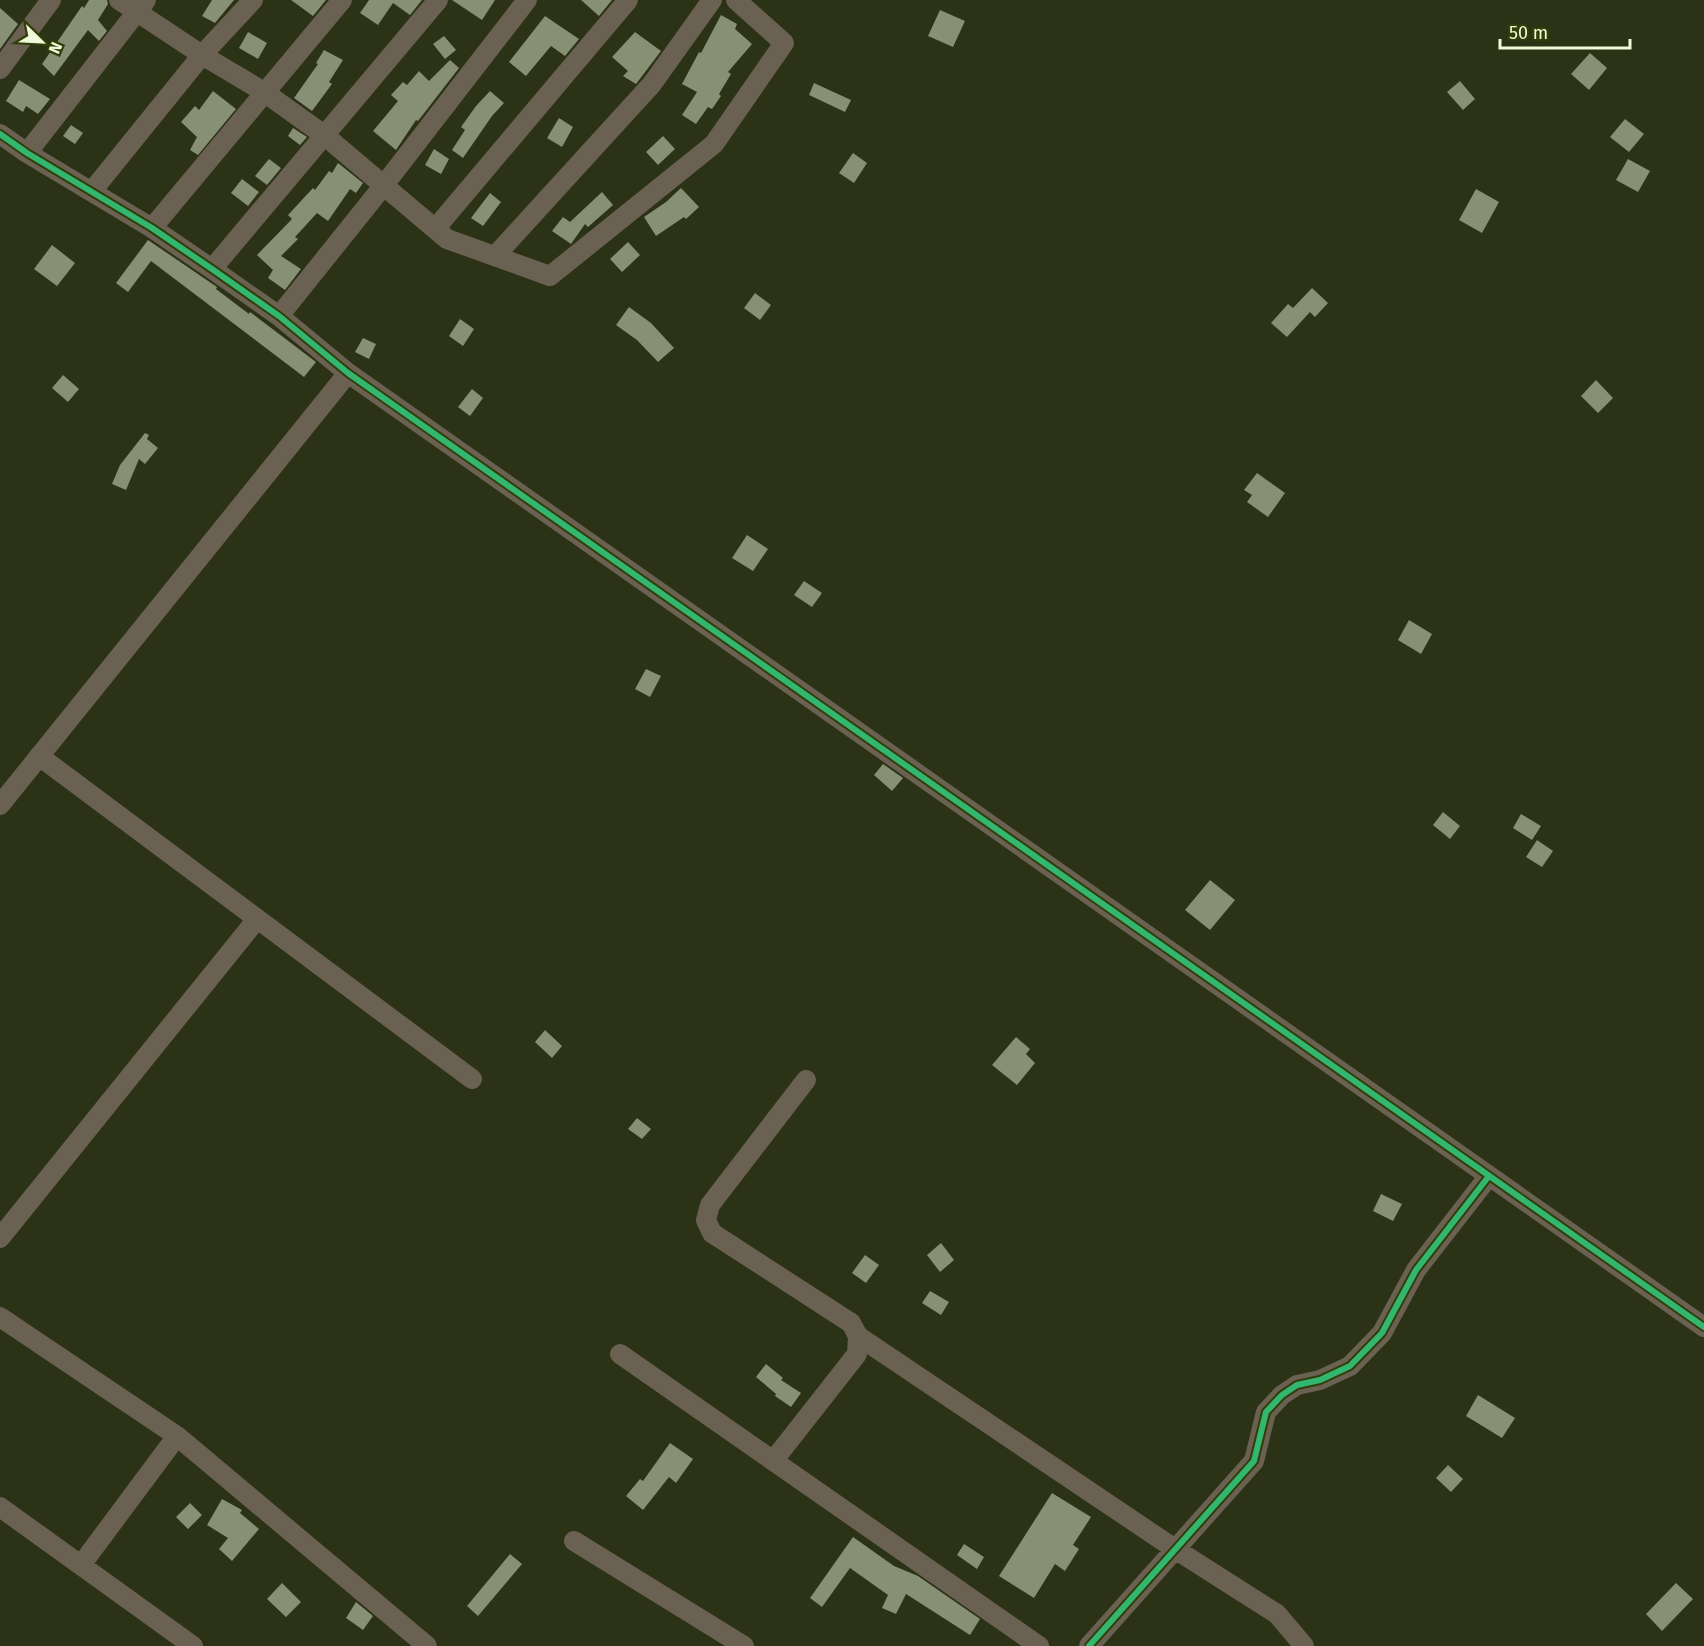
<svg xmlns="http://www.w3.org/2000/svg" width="1704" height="1646" font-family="'Fira Sans',sans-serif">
<rect width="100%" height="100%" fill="#2b3216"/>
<path fill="#878f75" d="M89,0H107L108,4L98,20L107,31L99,41L88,30L54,76L42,64L82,6L84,8Z
M212,0H234L215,23L202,16Z
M291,0H326L313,16Z
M369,0H422L410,15L393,3L378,25L360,13Z
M452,0H495L482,20Z
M581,0H612L599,16Z
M0,8L18,24L0,49Z
M940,10L965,21L953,47L928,36Z
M721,15L737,24L735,29L752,44L728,72L731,74L719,94L721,96L712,109L708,107L696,124L682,115L697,92L682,84L699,52L701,53Z
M545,16L579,39L565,56L551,46L526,76L509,62Z
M248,32L267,43L258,59L239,48Z
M635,32L661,51L636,84L623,76L628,71L612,57Z
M444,36L456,50L445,59L433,44Z
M324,50L343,60L329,82L332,84L312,111L294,98L318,64L316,63Z
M1590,53L1607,68L1589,90L1571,74Z
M450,60L459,68L418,121L416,120L396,150L373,131L398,101L391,95L403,82L407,85L419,71L429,81Z
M19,80L50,99L38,114L26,106L23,112L6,101Z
M1460,81L1475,99L1463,110L1447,92Z
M814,83L851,100L845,112L809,95Z
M213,91L236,109L198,155L190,150L197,137L181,122L195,106L199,110Z
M490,91L504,103L492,116L463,158L452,150L465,130L461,127L476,106Z
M559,118L573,127L562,147L547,138Z
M1625,119L1644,134L1629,152L1610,137Z
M71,125L83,133L75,144L63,136Z
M293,128L307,137L300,145L288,136Z
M663,136L675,149L658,165L646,152Z
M434,149L449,159L441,174L425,165Z
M853,153L867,163L854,183L839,173Z
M269,159L281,168L267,185L255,176Z
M1628,159L1650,171L1638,192L1616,180Z
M338,163L363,183L356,193L350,189L328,221L317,213L295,237L298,239L281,256L301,269L285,290L268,278L273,270L257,255L292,219L288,215L313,188L315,190L329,171L332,173Z
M242,179L259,192L248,206L231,193Z
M681,188L699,207L686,219L684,217L656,236L644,217L666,202Z
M1476,189L1499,202L1482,233L1459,220Z
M602,192L613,205L588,227L585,224L571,244L552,231L563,217L570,222Z
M490,193L501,202L483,226L471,218Z
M148,240L217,287L216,289L249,314L250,312L316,362L304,377L151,261L128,292L116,283Z
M628,242L640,255L622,272L610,259Z
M52,245L75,263L57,286L34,269Z
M1312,288L1328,303L1315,317L1310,312L1287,337L1271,323L1288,304L1293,308Z
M755,293L771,305L760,320L744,308Z
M629,307L651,323L674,348L658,362L637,340L616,325Z
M460,319L474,329L463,346L449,336Z
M363,338L376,344L369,359L355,352Z
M63,375L79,389L68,402L52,388Z
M1596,380L1613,398L1598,413L1581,396Z
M472,389L483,398L470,416L458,407Z
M145,433L149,435L147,439L158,448L145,464L139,459L126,490L112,484L120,465Z
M1257,473L1285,493L1268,517L1247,502L1252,495L1244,490Z
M747,535L768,549L753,571L732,558Z
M804,581L822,593L812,607L794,595Z
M1409,620L1432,634L1421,654L1398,640Z
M646,669L661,676L650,697L635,689Z
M883,764L903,778L892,791L874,775Z
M1443,812L1460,826L1450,839L1433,825Z
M1521,814L1541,826L1532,840L1513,828Z
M1537,840L1553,851L1542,867L1526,857Z
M1210,880L1235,900L1210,930L1185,910Z
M545,1030L562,1046L552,1058L535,1042Z
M1016,1037L1030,1049L1026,1054L1035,1063L1017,1085L992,1065Z
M637,1118L651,1129L642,1139L628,1129Z
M1381,1194L1402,1204L1393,1221L1373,1211Z
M941,1243L954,1260L940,1272L927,1255Z
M865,1255L879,1265L866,1283L852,1273Z
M930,1291L949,1302L941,1315L922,1303Z
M766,1364L783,1378L781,1380L801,1393L791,1407L775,1396L776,1394L756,1377Z
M1478,1395L1515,1418L1502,1438L1466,1416Z
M670,1443L693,1459L676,1483L669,1477L643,1510L626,1496L640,1479L643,1481Z
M1448,1465L1463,1479L1451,1492L1436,1478Z
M1052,1493L1091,1517L1073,1545L1079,1549L1065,1571L1055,1564L1034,1598L999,1576Z
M222,1499L242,1510L240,1513L259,1529L232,1561L219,1549L228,1538L207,1525Z
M190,1503L202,1515L188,1529L176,1517Z
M853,1537L894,1566L918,1576L980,1619L970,1635L906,1594L896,1614L882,1608L888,1595L850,1568L822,1607L810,1598Z
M964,1544L984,1557L977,1569L957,1555Z
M510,1554L522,1564L478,1616L467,1606Z
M282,1583L301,1602L286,1617L267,1599Z
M1676,1583L1693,1599L1662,1631L1646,1614Z
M356,1602L373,1616L363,1630L346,1618Z"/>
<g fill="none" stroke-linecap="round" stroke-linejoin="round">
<path stroke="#6a6152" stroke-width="20" d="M119,0L202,55L264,92L324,135L447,239L550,276L714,144L784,43L736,0
M0,69L51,0
M0,134L27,153L152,228L212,269L279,316L348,373L1704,1327
M27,153L146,0
M92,191L202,55L253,0
M152,228L342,0
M435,229L628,0
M495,256L652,84L712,0
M212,269L438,0
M279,316L384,185L527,0
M39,756L472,1079
M0,805L348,373
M0,1238L257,919
M0,1317L177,1436L427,1646
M858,1336L1175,1549L1277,1614L1304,1646
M620,1354L1039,1646
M773,1461L857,1354L858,1336L851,1323L712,1233L706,1220L710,1205L806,1080
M0,1507L193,1646
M574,1541L744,1646
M81,1565L177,1436
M1089,1646L1254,1461L1266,1412L1282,1395L1297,1385L1320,1380L1350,1366L1382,1333L1416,1270L1489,1176"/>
<g stroke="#313e0a" stroke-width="10">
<path id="cycleway" d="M0,134L27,153L152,228L212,269L279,316L348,373L1704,1327
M1089,1646L1254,1461L1266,1412L1282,1395L1297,1385L1320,1380L1350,1366L1382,1333L1416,1270L1489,1176"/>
</g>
<use href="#cycleway" stroke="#33b770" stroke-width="6"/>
</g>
<g transform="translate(42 42) rotate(114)" stroke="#313e0a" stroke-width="4.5" paint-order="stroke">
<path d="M0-4.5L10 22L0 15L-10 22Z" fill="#effbd8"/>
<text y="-9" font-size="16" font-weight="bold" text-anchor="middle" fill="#effbd8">N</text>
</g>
<path d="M1500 39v9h130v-9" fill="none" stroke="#effbd8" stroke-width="3"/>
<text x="1509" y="39" font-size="18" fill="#effbd8" stroke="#313e0a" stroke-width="4.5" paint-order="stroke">50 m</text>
</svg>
